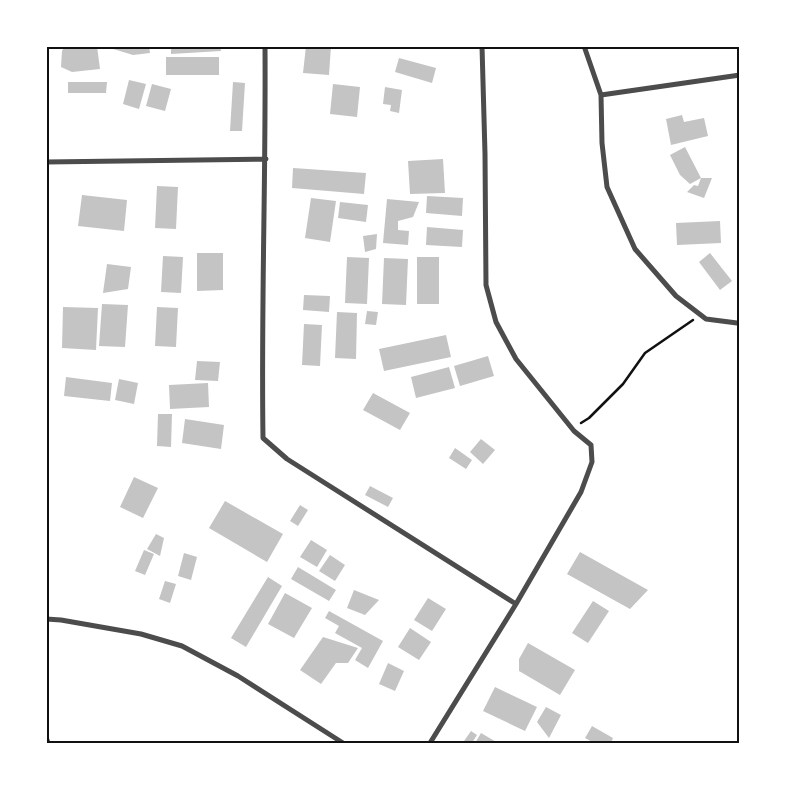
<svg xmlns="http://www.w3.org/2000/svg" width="786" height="789" font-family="'Sofia Sans Condensed',sans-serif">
<rect width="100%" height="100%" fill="#fff"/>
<path fill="#c4c4c4" d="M65,46H97L100,69L72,72L61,67L62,51Z
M111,46H149L150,53L133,55L110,48Z
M171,46H220L221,51L171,54Z
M306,46H331L329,75L303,73Z
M166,57H219V75H166Z
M399,58L436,68L432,83L395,72Z
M129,80L146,84L139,109L123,104Z
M68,82H107L106,93H68Z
M233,82L245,83L242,131H230Z
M152,84L171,89L165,111L146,106Z
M333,84L360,87L357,117L330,114Z
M385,87L402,90L399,113L390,111L391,105L383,104Z
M682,115L684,122L704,118L708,136L671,145L666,119Z
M685,147L701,178L690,184L680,175L670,155Z
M443,159L445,193L410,194L408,161Z
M293,168L366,173L364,194L292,188Z
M701,178H712L704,198L687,192L694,185L698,186Z
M157,186L178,187L176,229L155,228Z
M82,195L127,200L124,231L78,226Z
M427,196L463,198L462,216L426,213Z
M311,198L336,201L330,242L305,238Z
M387,199L419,202L413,217L398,221V230L409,231L408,245L383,243Z
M340,202L368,205L366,222L338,218Z
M720,221L721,243L677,245L676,223Z
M427,227L463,230L462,247L426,245Z
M377,234L376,249L365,252L363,236Z
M197,253H223V290L197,291Z
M710,253L732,281L720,290L699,262Z
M163,256L183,257L181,293L161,292Z
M347,257L369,258L367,304L345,303Z
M417,257H439V304H417Z
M384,258L408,259L406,305L382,304Z
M107,264L131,267L128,289L103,293Z
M304,295L330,296L329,312L303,310Z
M102,304L128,305L125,347L99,346Z
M63,307L98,308L96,350L62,348Z
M157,307L178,308L176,347L155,346Z
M367,311L378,312L376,325L365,324Z
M337,312L357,313L356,359L335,358Z
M304,324L322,325L320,366L302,365Z
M446,335L451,357L384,371L379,349Z
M488,356L494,376L460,386L454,366Z
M197,361L220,362L218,381L195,380Z
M449,367L455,388L416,398L411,377Z
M66,377L112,383L110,401L64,396Z
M119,379L138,383L134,404L115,400Z
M208,383L209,407L170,409L169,385Z
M373,393L410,413L400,430L363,410Z
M158,414H172L171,447L157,446Z
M185,419L224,425L221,449L182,443Z
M481,439L495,450L483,464L470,452Z
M455,448L472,460L466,469L449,458Z
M134,477L158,488L143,518L120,507Z
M370,486L393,498L388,507L365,495Z
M225,501L283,534L267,562L209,528Z
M300,505L308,510L298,526L290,521Z
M156,534L164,538L160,556L147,549Z
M311,540L327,550L317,567L300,557Z
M144,550L154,554L145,575L135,571Z
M580,552L648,590L630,609L567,574Z
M184,553L197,557L191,580L178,576Z
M330,555L345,565L335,581L319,571Z
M298,567L336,590L329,601L291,579Z
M268,577L282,586L246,647L231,638Z
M165,581L176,584L170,603L159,599Z
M354,590L379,600L365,615L347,608Z
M285,593L312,608L294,638L268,624Z
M428,598L446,609L432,631L414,620Z
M593,601L609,611L588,643L572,633Z
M329,611L383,641L368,668L355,660L362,648L335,633L339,626L325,618Z
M410,628L431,642L419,660L398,647Z
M323,637L358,648L348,663H336L321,684L300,670Z
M528,643L575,670L560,695L519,671V659Z
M388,663L404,671L395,691L379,684Z
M495,687L537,707L525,731L483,711Z
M546,707L561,715L549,738L537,722Z
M592,726L613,738L611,743H594L585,738Z
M471,731L477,735L472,743H466L464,741Z
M481,733L498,743H475Z"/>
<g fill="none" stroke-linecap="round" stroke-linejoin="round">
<path stroke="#111" stroke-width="2.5" d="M581,423L589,418L623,384L645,353L693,320"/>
<path stroke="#4c4c4c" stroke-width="5" d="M265,46C266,177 261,308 263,438L287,459L516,604
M584,46L601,95L602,143L607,187L635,249L676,296L706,319L737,323L740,322
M601,95L740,75
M46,162L266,159
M46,619L61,620L141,634L182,646L238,676L343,743
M46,737L48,743
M430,743L516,604L581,492L592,462L591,445L574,431L516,359L496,322L486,285L485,154L482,46"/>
</g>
<rect width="786" height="789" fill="none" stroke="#ffffff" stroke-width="95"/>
<rect x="48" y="48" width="690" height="694" fill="none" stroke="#111" stroke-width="2"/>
</svg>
